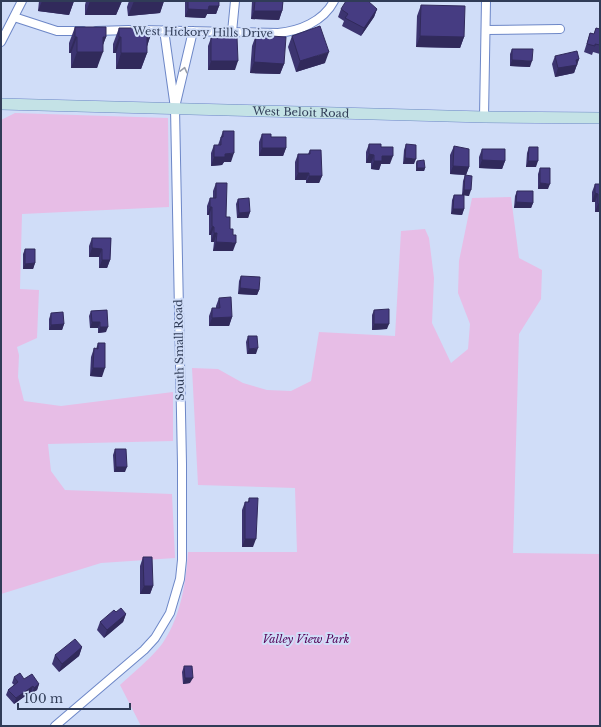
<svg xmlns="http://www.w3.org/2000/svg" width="601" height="727" font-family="'Libre Baskerville',serif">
<rect width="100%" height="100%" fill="#d0ddf8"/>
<path fill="#e7bde6" d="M15,113L168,118L169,207L22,214L20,289L39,290L37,338L17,347L19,355L18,377L24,401L61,406L173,392V441L48,444L51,471L65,490L172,494L175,558L101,563L1,594V120Z
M511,197L519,258L542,270L541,299L519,334L513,553L600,554V726H141L120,685C133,673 155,655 164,641C181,615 186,582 188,552H297L295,488L198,485L192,368L218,369L243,383L267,390L291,391L311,381L319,332L395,336L401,231L425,229L429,238L434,278L432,323L451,363L468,349L470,324L458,293L459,261L472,198Z"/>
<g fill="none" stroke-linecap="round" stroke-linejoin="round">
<g stroke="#6d87c7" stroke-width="10">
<path id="street" d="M14,17L57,31H83
M140,30L278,33C299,31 323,22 334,1
M486,30L560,29
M96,31L129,30
M232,32L235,1
M1,42L22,1
M176,103L193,31
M484,117L486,1
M55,726L144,650L155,638L170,613L180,579L182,560V464L175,108L164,30"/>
</g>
<g stroke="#6d87c7" stroke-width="12">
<g id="secondary">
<path id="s1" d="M1,104L484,117L600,118"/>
</g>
</g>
<use href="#street" stroke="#fff" stroke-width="8"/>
<use href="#secondary" stroke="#c4e2e6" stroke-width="11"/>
</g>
<path fill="#3c3470" d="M39,1H74L69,15L38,11Z
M86,1H122L116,15H85V5Z
M129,1H164L160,13L128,16L127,7Z
M185,1H219V6L216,14H207L205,18L185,17Z
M252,1H283L282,11L279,20L251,19Z
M421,5L464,37L460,48L416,47L417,16Z
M341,9H377L374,17L361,36L342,26L344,21L338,17Z
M75,27L106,37L103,45L97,68H71V53H69V43Z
M119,28L150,37L147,46V53L141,69H116V53H113V44Z
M596,28L600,29V54L593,52L592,55L584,52L590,33L594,34Z
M256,35L284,64L280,74L250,73L252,46Z
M292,36L325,63L296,72L288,47Z
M211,38L235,70H208V46Z
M512,49L530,67L510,66V54Z
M555,56L579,59L574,73L555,77L552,64Z
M223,131L231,162H224L222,165L211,166V153L214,145H218Z
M262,134L271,137L286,148L283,156H259V142Z
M369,144L381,147L390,164H381L379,170L371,169V163H366V152Z
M406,144L414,164H403L404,150Z
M454,146L469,167L466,175L450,174V155Z
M529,147L536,167H526L527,153Z
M482,149L505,161L502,169L479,168V157Z
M310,150L322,176L319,183H306V180H295V162L298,154H308Z
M417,161L425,168L424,171H416V163Z
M540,168L548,189H538V174Z
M465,175L469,196L464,195V209L462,215L451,214L452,200L454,195H462L463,181Z
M216,183L230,229L233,251H213L214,242H211V235H209V215H207V206L210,198H213V191Z
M595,184H600V212H595V202H592V192Z
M517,191L533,203L531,208H514L515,196Z
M238,199L250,212L248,218H237L236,204Z
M92,238H111L110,260L107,268H99V257H89V246Z
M25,249L35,263L33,269H23V254Z
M241,276L259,290L257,295L238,294L239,281Z
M219,298L232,317L229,326H209V316L212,308H216V306Z
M107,310L106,332L98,333V328H90L89,316L91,311Z
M374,310L387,329L372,330V315Z
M51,313L64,324L62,330H49V319Z
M248,336L256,354H247L246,342Z
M98,343L102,377L90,376L91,357L94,348L96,349Z
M115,449L125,472H114L113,455Z
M249,498L253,547H242V510L245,502H248Z
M143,557L153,586L150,594H140V566Z
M116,612L126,614L123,622L104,638L97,630L100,622Z
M82,647L79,656L59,672L52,664L55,655Z
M184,666L190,683L183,684L182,672Z
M14,677L24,679L39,684L37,690L32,693L31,692L14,704L6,695L8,690L14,685L12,683Z"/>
<path fill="#312a5b" d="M42,1H74L69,15L38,11Z
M90,1H122L116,15H85Z
M134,1H164L160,13L128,16Z
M209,6H219L216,14H207L205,18L185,17L188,9Z
M377,9L374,17L361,36L364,28Z
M254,11H282L279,20L251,19Z
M420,36L464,37L460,48L416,47Z
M75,37H77L71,53H69Z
M103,37H106L100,52H103L97,68H71L77,52Z
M119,37H121L116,53H113Z
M147,37H150L145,53H147L141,69H116L121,53Z
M329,52L325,63L296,72L300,61Z
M579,59L574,73L555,77L558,68L576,60Z
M512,60L532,61L530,67L510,66Z
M211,61H238L235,70H208Z
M254,62L284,64L280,74L250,73Z
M262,148H286L283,156H259Z
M234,153L231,162H224L222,165L211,166L214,157L225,154Z
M369,154L374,155L371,163H366Z
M382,156H393L390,164H381L379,170L371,169L374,161Z
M405,158L416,159L414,164H403Z
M482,160L505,161L502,169L479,168Z
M528,161H538L536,167H526Z
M453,166L469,167L466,175L450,174Z
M417,168H425L424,171H416Z
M298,173H309L306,180H295Z
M309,176H322L319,183H306Z
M540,183L550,184L548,189H538Z
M464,190H471L469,196L462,195Z
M595,193L598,194L595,202H592Z
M516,202L533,203L531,208H514Z
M598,204H600V212H595Z
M210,207H212L209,215H207Z
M453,209H464L462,215L451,214Z
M250,212L248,218H237L239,213Z
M212,226L214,227L211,235H209Z
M214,233H217L214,242H211Z
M216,242L236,243L233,251H213Z
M92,248L102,249L99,257H89Z
M102,260H110L107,268H99Z
M35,263L33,269H23L25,264Z
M240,288L259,290L257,295L238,294Z
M232,317L229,326H209L212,318Z
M92,322H100L98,328H90Z
M64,324L62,330H49L51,325Z
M374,324H389L387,329L372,330Z
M100,327H108L106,332L98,333Z
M258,348L256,354H247L249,349Z
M93,368H105L102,377L90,376Z
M116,467H127L125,472H114Z
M245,539H256L253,547H242Z
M144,586H153L150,594H140Z
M126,614L123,622L104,638L107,630Z
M82,647L79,656L59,672L62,664Z
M185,678H193L190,683L183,684Z
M39,684L37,690L32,693L34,688Z
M33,686L31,692L14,704L16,698Z"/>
<path fill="#463c82" stroke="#312a5b" d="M188,1H219V6H209L208,10L188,9Z
M255,1H283L282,11H254Z
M346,1H368L377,9L364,28L345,18L348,14L341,9Z
M421,5L465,6L464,37L420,36Z
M320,26L329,52L300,61L292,36Z
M75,27H106V37H103V52H77V37H75Z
M119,28H150V37H147V53H121V37H119Z
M596,28L600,29V45L595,44V46L587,44L590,33L594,34Z
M256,35L286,37L284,64L254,62Z
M237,37L238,61H211V38Z
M512,49H533L532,61L512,60Z
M577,51L579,59L576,60L577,65L558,68L555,56Z
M223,131H234V153L225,154V157H214V145H221V137H223Z
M262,134H271V137H286V148H262Z
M369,144H381V147H393V156H382V161H374V155L369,154Z
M406,144L416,145V159L405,158Z
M454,146L469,149V167L453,166Z
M529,147H538V161H528Z
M482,149H505V161L482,160Z
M310,150H321L322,176H309V173H298V154H310Z
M424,160L425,168H417V161Z
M540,168H550V184L540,183Z
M465,175L472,176L471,190H464Z
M216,183H227L226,217H230V229H233V235H236V243L216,242L217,233H214V227L212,226V207H210V198H216Z
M595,184H600V204H598V194L595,193Z
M517,191H533V203L516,202Z
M454,195H464V209H453Z
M249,198L250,212L239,213L238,199Z
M92,238H111L110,260H102V249L92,248Z
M25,249H35V263L25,264Z
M241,276L260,277L259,290L240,288Z
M231,297L232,317L212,318V308H220L219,298Z
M389,309V324H374V310Z
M107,310L108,327H100V322H92L91,311Z
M63,312L64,324L51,325V313Z
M248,336H257L258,348L249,349Z
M98,343H105V368H93L94,348L98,349Z
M115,449H126L127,467H116Z
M249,498H258L256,539H245V502H249Z
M143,557H152L153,586H144Z
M121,608L126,614L107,630L100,622L114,610L116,612Z
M75,639L82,647L62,664L55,655Z
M184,666H192L193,678H185Z
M20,673L24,679L32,674L39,684L34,688L33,686L16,698L8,690L18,682L14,677Z"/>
<defs><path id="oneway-chevron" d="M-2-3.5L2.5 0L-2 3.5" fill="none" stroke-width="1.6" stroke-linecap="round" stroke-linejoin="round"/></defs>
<use stroke="#989eab" href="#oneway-chevron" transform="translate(184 70) rotate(-76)"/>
<g text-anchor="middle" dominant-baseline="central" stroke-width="4" stroke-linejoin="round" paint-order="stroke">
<g font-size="11" fill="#303c57" stroke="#d0ddf8">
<text transform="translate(203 32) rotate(1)">West Hickory Hills Drive</text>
<text stroke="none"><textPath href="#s1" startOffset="300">West Beloit Road</textPath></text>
<text transform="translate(179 350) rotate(-91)">South Small Road</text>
</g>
<g font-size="11" font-style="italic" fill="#520055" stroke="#d0ddf8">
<text x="306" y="639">Valley View Park</text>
</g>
</g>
<rect width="601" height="727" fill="none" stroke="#303c57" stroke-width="4"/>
<path d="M18 703v6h112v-6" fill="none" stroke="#303c57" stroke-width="2"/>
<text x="24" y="703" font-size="12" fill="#303c57" stroke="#d0ddf8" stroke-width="3" paint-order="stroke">100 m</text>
</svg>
